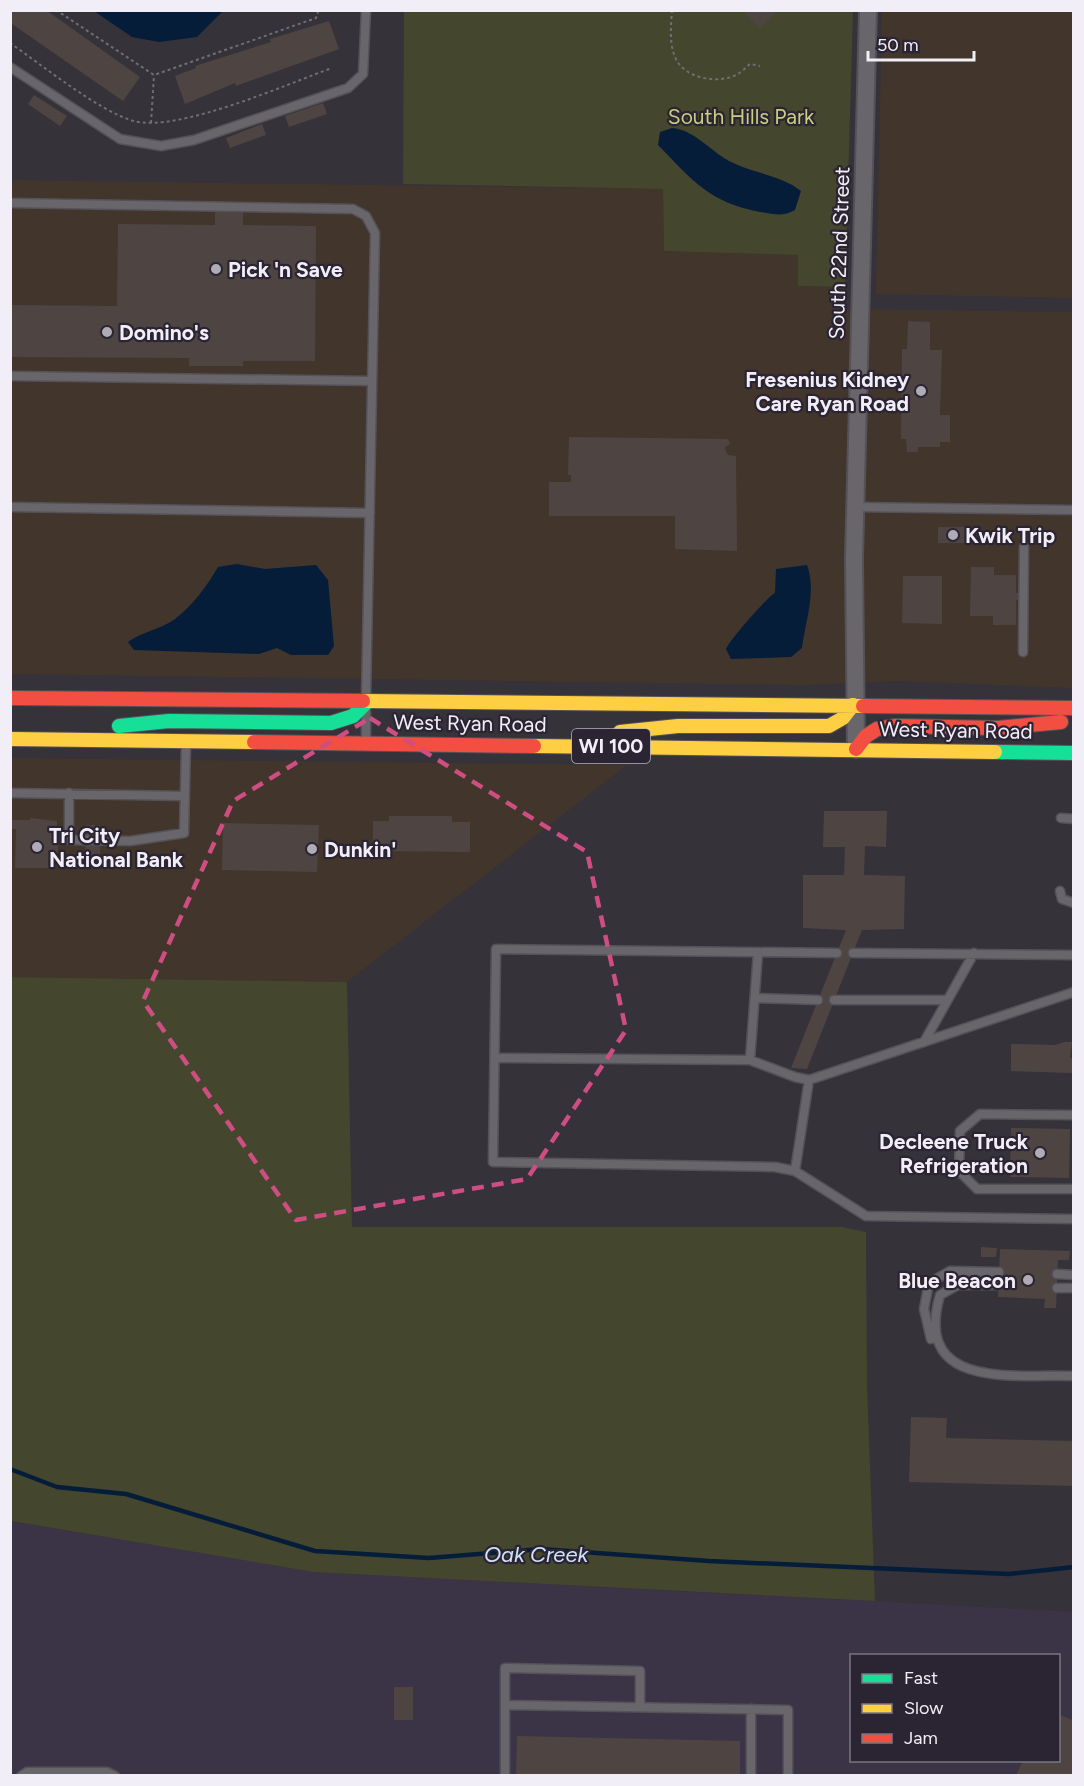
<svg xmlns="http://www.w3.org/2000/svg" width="1084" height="1786" font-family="Figtree,sans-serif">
<rect width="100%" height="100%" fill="#35323a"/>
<path fill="#42352b" d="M882,11H1073V298L876,294Z
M10,180L663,189L664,251L798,255L799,286L845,287L844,309L1073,312V688L899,681L805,685L11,674Z
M11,758L627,765L347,982L11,977Z"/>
<path fill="#3b3446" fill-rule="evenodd" d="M10,1521L314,1572L1073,1612V1775H11ZM852,1656H1058V1760H852Z"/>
<path fill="#45462e" d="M404,11H853L845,287L798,286V255L664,251L663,189L403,184Z
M10,977L347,982L352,1227H842L866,1232L867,1385L875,1601L314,1572L11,1521Z"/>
<path fill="#051d39" d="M94,11H223L197,37L159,42L132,37Z
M672,128C693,130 707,147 724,158C748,173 780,174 801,191L795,210C783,217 774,214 760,212C709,202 693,181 658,145L660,132Z
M237,564L265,569L316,565L328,580L334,646L328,655H291L277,648L259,654L134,650L128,642C142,632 161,629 175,619C193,605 207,586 218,567Z
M807,565C817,592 805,621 802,648L791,657L731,659L726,649C728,642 768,596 775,593L776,569Z"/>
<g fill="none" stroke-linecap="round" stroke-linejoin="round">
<path stroke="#051d39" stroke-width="4.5" d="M10,1469L57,1487L126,1494L315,1551L429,1558L541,1549L709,1561L1009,1574L1074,1567"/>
</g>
<path fill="#4e4543" d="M10,10H46L140,77L123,101L12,24L10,26Z
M742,10H775L776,12L760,28Z
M329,21L339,49L236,86L235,83L185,104L175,76L196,68L195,66L271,42L270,39Z
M34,95L67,116L60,126L28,104Z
M323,103L327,114L289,127L285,116Z
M262,124L266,135L230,148L226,138Z
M215,208H243V225L316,226L315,361H243V366H189V358L10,357L11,305L117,306L118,224L215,225Z
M908,321L930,322V350H942L940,415H950V442H940V447H918V452H907L906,439H901L902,349H907Z
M569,437L728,439L730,444L725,447L726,451L728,455L736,456L737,551L675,549V516H549V482H571V475H568Z
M938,527H968V543H938Z
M971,567H994V575H1016V593H1020V600H1016V625H993V616H970Z
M903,576H942V624L902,623Z
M824,811H887L886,847L865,846L864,875L905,876L904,929L862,930L807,1069L791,1068L846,930L803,928V875H844L845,847H823Z
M389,816H452V822H470V852L373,851V821H389Z
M30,818L57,821V835H59L56,868H15L16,829H12V820H30Z
M223,823L319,825L317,872L222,870Z
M86,825H100V858L85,857Z
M1064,1042H1072L1070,1058H1072V1073L1011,1071V1044L1055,1045Z
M1011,1128L1070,1129L1069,1178L1010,1177Z
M981,1247L997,1248L996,1257H981Z
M1000,1249L1070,1251L1069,1260H1058L1056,1308H1044L1045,1299L998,1297Z
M911,1417L947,1418L946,1438L1074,1441V1486L909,1482Z
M394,1687H413V1720H394Z
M1058,1714L1074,1721V1776H1016L1023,1760H1058Z
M517,1736L740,1741V1776H516Z"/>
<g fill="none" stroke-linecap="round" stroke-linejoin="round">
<g stroke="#545158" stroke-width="11">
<path id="lane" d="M10,67L120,139L161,146L194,140L348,88L363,74L366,10
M10,203L353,209L366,216L375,233L366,699
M10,376L372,381
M10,507L370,513
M855,507L1074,510
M1023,652L1024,547
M366,741V712
M10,793L185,796
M69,793V840L130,841L184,833L186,744
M1061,818L1074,819
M1060,891L1062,899L1074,903
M837,953L496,949L493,1162L775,1167L795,1171L866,1216L1074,1219
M853,953L1074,955
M755,998L818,1000
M834,1000H946
M924,1042L974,953
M495,1058L750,1060L795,1077L809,1080L1074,992
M750,1060L758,952
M1074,1115L980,1114L960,1131L959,1171L977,1189H1074
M795,1171L809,1080
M1057,1274L1074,1275
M999,1285H958L940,1295C913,1390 1012,1374 1074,1376
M1057,1288H1074
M931,1339L924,1309L929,1283L950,1271L999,1272
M505,1705V1776
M640,1707V1671L505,1668V1705L788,1710V1776
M21,1776L27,1772H107L115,1776
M751,1776V1709"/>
</g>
<g stroke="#545158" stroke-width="20">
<path id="street" d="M856,749L854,558L868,10"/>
</g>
<g stroke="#545158" stroke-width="16">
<path id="fast" d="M119,726L169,721L331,723L353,716L366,703
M995,752L1074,753"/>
</g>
<g stroke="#545158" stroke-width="16">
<path id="slow" d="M363,701L863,706
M620,732L678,726H829L843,718L853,705
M10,739L254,742
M534,746L995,752"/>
</g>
<g stroke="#545158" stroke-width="16">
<path id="jam" d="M10,698L363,701
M863,706L1074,708
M254,742L534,746
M856,749L866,736L877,729L896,726L998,728L1061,722"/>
</g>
<path stroke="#706e74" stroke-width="2" stroke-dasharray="3 3" stroke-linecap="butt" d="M56,10L154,75L316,18L318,12
M315,10H328
M672,10C671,26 669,42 675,57C683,77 712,83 731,77C739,75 745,68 750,64L760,66
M10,43C42,65 100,112 134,121C177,133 287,84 332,68
M151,123L154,75"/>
<use href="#lane" stroke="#68666b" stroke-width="8"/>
<use href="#street" stroke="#68666b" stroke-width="16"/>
<use href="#fast" stroke="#16e098" stroke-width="14"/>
<use href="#slow" stroke="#ffcf43" stroke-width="14"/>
<use href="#jam" stroke="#f24e42" stroke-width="14"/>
</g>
<path fill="none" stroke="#ce4e82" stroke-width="4.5" stroke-dasharray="12 8" stroke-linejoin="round" d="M370,718L587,852L626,1030L527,1179L296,1220L143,1001L233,801Z"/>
<g fill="#b0acb6" stroke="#2a2433" stroke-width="2">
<circle cx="216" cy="269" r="6"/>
<circle cx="107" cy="332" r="6"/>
<circle cx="921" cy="391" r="6"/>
<circle cx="953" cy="535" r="6"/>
<circle cx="37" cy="847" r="6"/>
<circle cx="312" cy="849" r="6"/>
<circle cx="1040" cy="1153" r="6"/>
<circle cx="1028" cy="1280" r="6"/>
</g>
<g text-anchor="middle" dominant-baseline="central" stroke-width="4.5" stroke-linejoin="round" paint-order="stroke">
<rect fill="#2a2433" stroke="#b6b1bd" stroke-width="1.5" x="572" y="729" width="78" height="34" rx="4.5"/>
<g font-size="20" font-weight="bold" fill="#f2eef8">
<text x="611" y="746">WI 100</text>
</g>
<g font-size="21" fill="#c8cd81" stroke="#2a2433">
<text x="741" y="116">South Hills Park</text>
</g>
<g font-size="21" fill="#f2eef8" stroke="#2a2433">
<text transform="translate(839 253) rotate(-88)">South 22nd Street</text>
<text transform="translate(470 723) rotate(1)">West Ryan Road</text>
<text transform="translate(956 730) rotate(1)">West Ryan Road</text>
</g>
<g font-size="21" font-weight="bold" fill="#f2eef8" stroke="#2a2433" text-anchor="start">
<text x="228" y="269">Pick 'n Save</text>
<text x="119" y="332">Domino's</text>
<text x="909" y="379" text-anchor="end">Fresenius Kidney<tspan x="909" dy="24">Care Ryan Road</tspan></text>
<text x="965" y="535">Kwik Trip</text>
<text x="49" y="835">Tri City<tspan x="49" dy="24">National Bank</tspan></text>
<text x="324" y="849">Dunkin'</text>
<text x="1028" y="1141" text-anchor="end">Decleene Truck<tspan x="1028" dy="24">Refrigeration</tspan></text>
<text x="1016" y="1280" text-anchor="end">Blue Beacon</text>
</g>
<g font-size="22" font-style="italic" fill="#cee3fa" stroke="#2a2433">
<text x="536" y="1554">Oak Creek</text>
</g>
</g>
<rect width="1084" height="1786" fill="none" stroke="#f2eef8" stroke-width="24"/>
<rect x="850" y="1654" width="210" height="108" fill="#2a2433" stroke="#7a7582" stroke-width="1.5"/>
<rect x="862" y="1674" width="30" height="9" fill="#16e098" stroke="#7a7582" stroke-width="1.5"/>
<text x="904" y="1684" font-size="18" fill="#f2eef8">Fast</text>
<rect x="862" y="1704" width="30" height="9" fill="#ffcf43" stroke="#7a7582" stroke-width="1.5"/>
<text x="904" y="1714" font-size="18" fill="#f2eef8">Slow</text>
<rect x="862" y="1734" width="30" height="9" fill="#f24e42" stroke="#7a7582" stroke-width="1.5"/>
<text x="904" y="1744" font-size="18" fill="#f2eef8">Jam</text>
<path d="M868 51v9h106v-9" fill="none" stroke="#f2eef8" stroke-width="3"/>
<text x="877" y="51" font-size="18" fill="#f2eef8" stroke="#2a2433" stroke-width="4.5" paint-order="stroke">50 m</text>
</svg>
